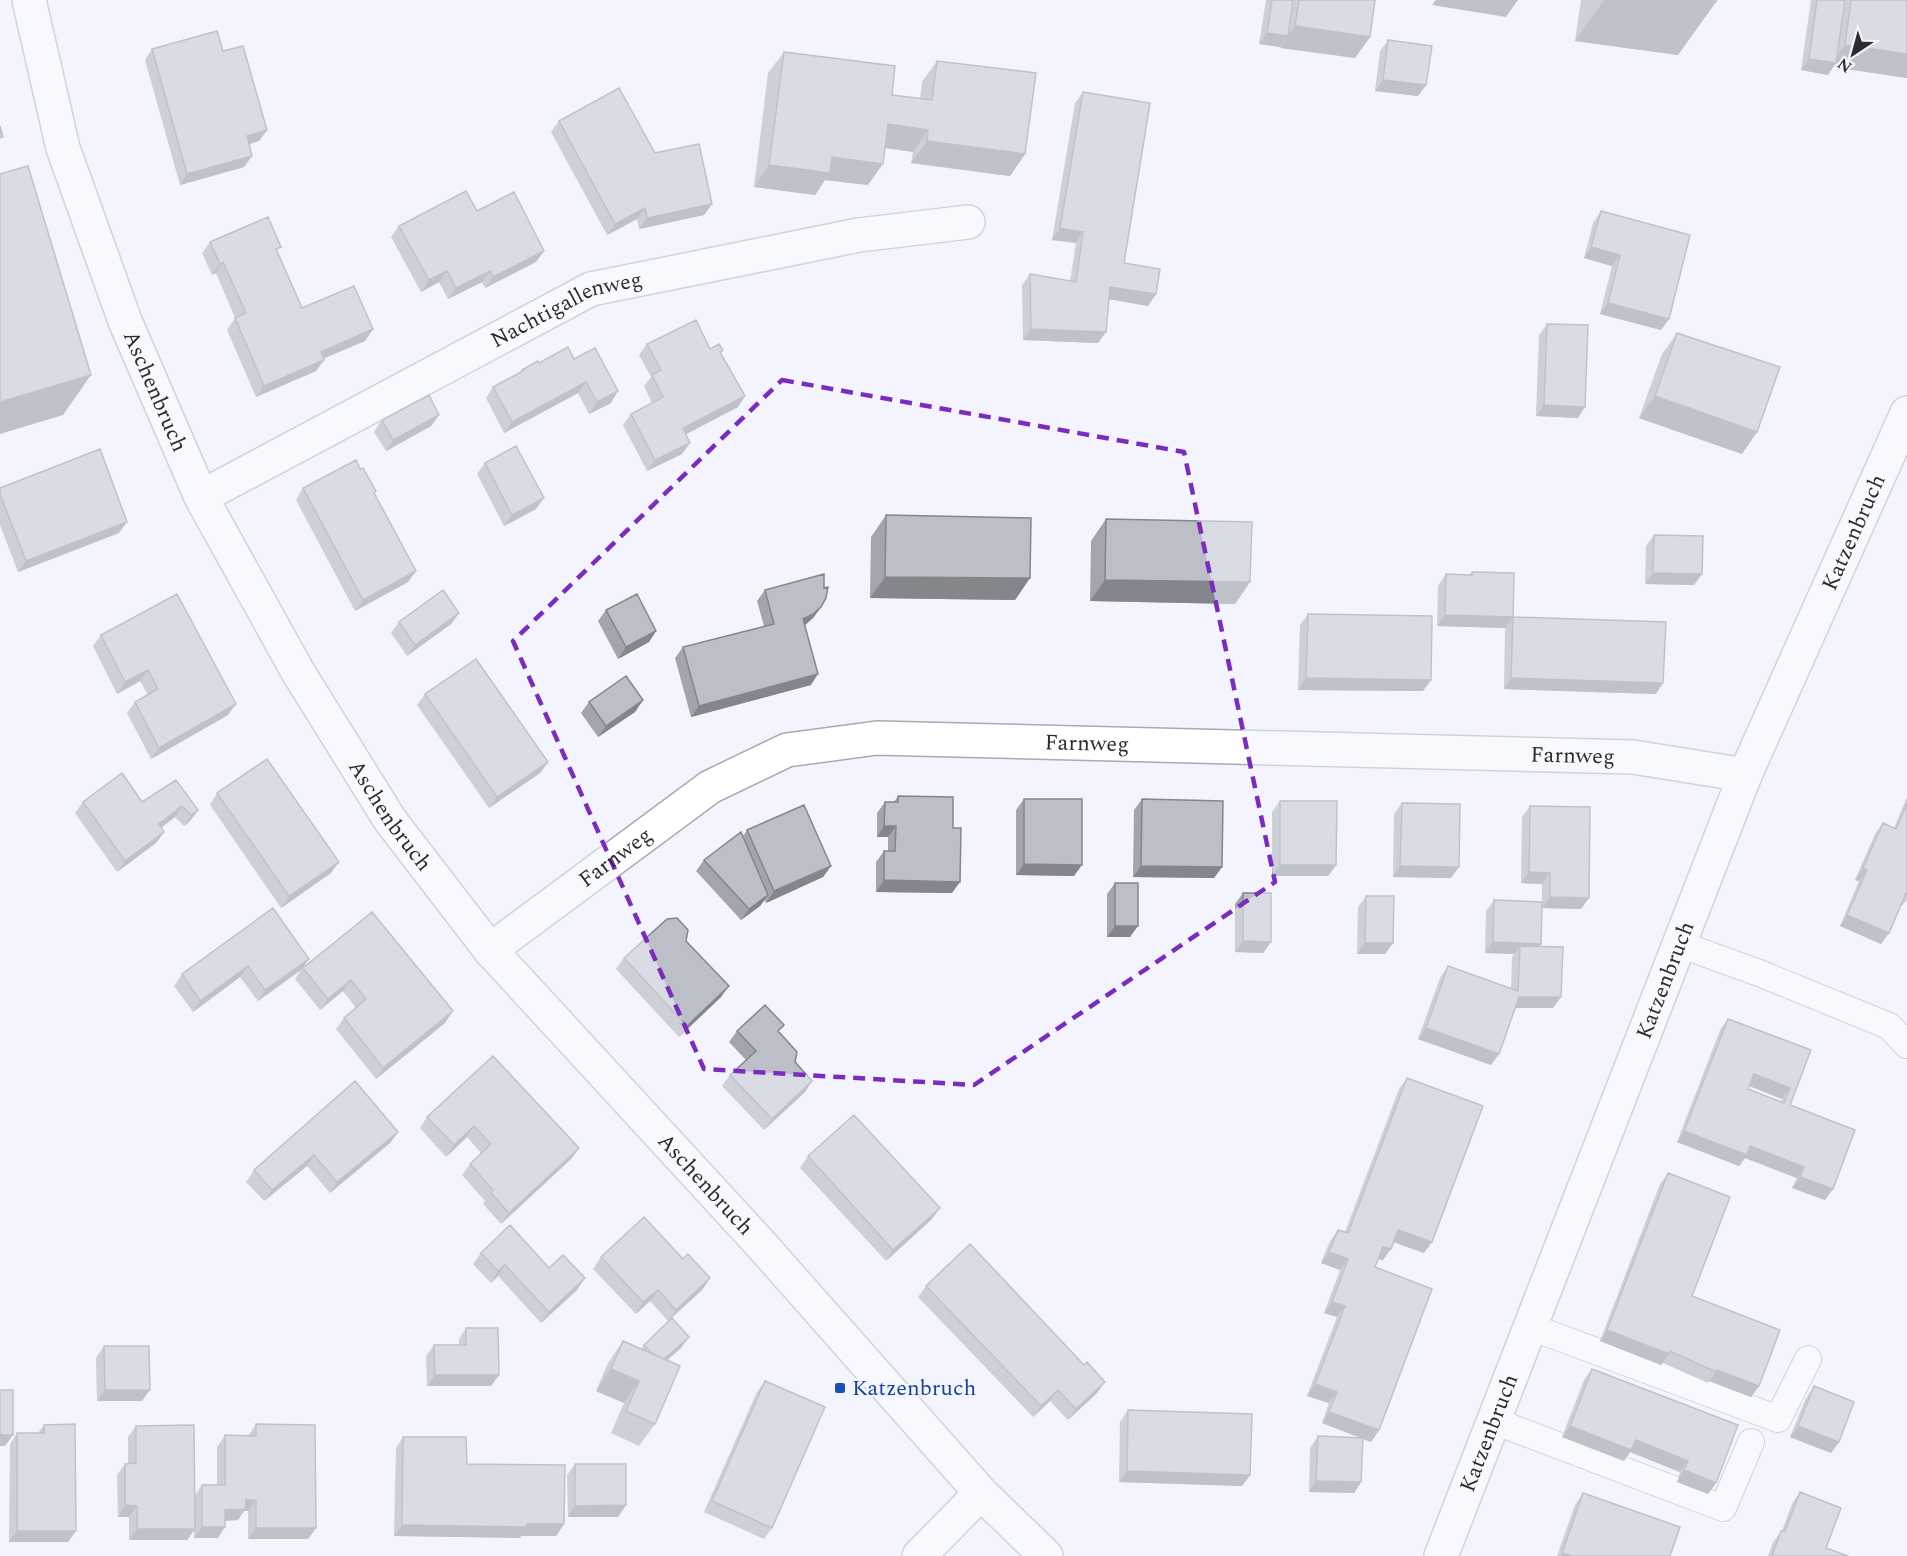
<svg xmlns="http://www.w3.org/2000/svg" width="1907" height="1556" font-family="Spectral,serif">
<rect width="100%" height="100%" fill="#f3f4fd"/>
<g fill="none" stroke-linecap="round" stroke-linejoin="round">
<g stroke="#a9aab3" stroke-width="28">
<path id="service" d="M1679,944L1759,973L1889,1026L1907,1045
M1531,1327L1778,1419L1808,1359
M1494,1421L1723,1508L1751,1442"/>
</g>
<g stroke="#a9aab3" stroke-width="36">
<g id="minor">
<path id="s1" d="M201,497L591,289L859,235L968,222"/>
<path id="s2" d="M490,950L710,787L787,750L877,738L1633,757L1745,775"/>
<path d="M919,1556L981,1493"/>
</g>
</g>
<g stroke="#a9aab3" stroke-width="36">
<g id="tertiary">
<path id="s3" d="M29,0L63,148L125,321L201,497L298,672L390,820L490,950L757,1240L981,1493L1046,1556"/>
<path id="s4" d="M1441,1556L1745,775L1907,413"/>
</g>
</g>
<use href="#service" stroke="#fff" stroke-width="26"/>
<use href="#minor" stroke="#fff" stroke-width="33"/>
<use href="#tertiary" stroke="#fff" stroke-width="33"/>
</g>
<path fill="#a3a4ac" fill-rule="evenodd" d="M1266,0H1375L1370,37L1355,58L1259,44Z
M1581,0H1716L1678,55L1575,41Z
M1811,0H1907V78L1833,67L1828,75L1801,70Z
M1388,40L1426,85L1418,96L1375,91L1380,51Z
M152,49L223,51L267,130L259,141L249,144L244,167L180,185L145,60Z
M784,52L892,95L920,99L922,82L937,61L1025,154L1010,176L911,163L913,152L885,148L868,185L825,180L815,195L754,187L768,73Z
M1083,92L1124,263L1156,294L1148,306L1109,299L1098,343L1023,340L1022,285L1030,274L1070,281L1076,243L1052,240L1075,103Z
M559,121L655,153L712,204L704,215L639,229L637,219L607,235L551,132Z
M477,211L544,251L536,262L485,288L482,282L448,299L439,282L421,292L391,237L399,226Z
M1601,211L1669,319L1661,330L1600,314L1612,266L1584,258L1593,223Z
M210,242L278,252L302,308L373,329L365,341L324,358L316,371L256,397L227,330L235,318L216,273L212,275L202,253Z
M1547,324L1578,418L1536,416L1539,335Z
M1677,333L1742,454L1639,418L1662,354Z
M647,344L723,350L721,353L745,396L738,407L686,434L682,454L647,471L623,425L631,414L652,403L644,386L651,377L639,355Z
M574,359L611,403L589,414L578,393L504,433L486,398L493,387L519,373L522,370L539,363Z
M439,415L431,426L386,451L374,432L382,420Z
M485,463L536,509L504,526L477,474Z
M360,469L376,491L374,494L416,571L408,582L355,611L296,500L303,488Z
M0,488L119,533L18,572L0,525Z
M886,515L1030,578L1015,600L870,598L871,537Z
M1106,519L1250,582L1235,604L1090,601L1091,541Z
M1654,535L1702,574L1694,585L1645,584L1646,546Z
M1472,572L1513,617L1656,694L1504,689L1505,628L1437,626L1438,586L1446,574L1470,575Z
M765,590L821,607L813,618L805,625L811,685L691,717L675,658L683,647L764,626L757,601Z
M606,610L656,631L649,642L618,659L598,621Z
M459,613L451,624L407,656L391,633L399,622Z
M1308,614L1423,691L1298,690L1300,625Z
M101,635L228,715L151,759L127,713L135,702L148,695L140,681L117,694L93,646Z
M425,694L548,762L540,773L489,808L417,705Z
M643,700L635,712L598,737L581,713L589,702Z
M176,780L198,810L190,821L184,826L175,817L161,828L164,832L156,843L117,872L75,813L83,802H142Z
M217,793L331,873L281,908L210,805Z
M898,796L953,828L952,893L876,892V862L884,851H888V837H877V813L885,802H894Z
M1907,797V901H1906L1902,906H1901L1881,944L1840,926L1859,881L1855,880L1875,834L1883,823L1894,828Z
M1024,799L1074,876L1016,875V810Z
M1142,799L1222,867L1214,878L1133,877L1134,810Z
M1280,801L1336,865L1328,876H1272V812Z
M1402,803L1451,878L1393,877L1394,814Z
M1530,806L1581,909L1542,908L1541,944L1539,946L1561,997L1553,1008H1515L1499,1054L1491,1065L1418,1039L1440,978L1448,966L1511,989L1512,957L1514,954L1485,953L1486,911L1494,900L1542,902V884L1521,883L1522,817Z
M747,830L831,866L823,877L766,903L765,900L760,906L741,920L696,871L704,860L743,836Z
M1115,883L1130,937H1107V894Z
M1243,893L1271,942L1263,953L1235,952V904Z
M1366,896L1393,943L1385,954H1357L1358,907Z
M372,912L445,1023L376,1079L336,1029L344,1018L356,1008L343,991L320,1010L295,979L301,970L258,1001L240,977L193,1012L174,986L182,974L309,959L303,967Z
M686,941L721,997L679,1037L616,969L624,958Z
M1728,1019L1811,1050L1790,1105L1833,1189L1825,1200L1792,1188L1797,1178L1745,1158L1739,1166L1677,1142L1720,1030ZM1749,1086L1782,1099L1781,1102L1748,1089Z
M737,1031L779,1032L795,1062L812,1081L805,1092L764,1130L722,1086L730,1075L746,1060L729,1042Z
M493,1056L579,1148L571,1159L501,1224L483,1204L485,1201L462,1175L470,1164L481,1153L467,1137L446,1157L420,1128L427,1117Z
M1407,1078L1424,1253L1394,1242L1383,1260L1378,1259L1375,1267L1379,1430L1371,1442L1363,1439L1361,1482L1354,1493L1309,1492L1310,1448L1318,1436L1362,1438L1322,1423L1329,1403L1307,1396L1337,1317L1324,1313L1340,1270L1321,1263L1330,1241L1338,1230L1345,1232L1399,1089Z
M398,1132L390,1143L330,1193L307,1166L264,1201L246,1182L254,1170Z
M808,1156L932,1219L886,1261L800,1168Z
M1668,1173L1692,1296L1759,1386L1751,1397L1709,1381L1708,1383L1663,1363L1661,1365L1600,1341L1660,1184Z
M481,1253L549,1268L577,1290L541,1323L498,1276L491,1283L473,1264Z
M601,1257L683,1259L710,1278L702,1290L668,1321L650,1301L636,1314L593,1269Z
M926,1286L1097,1393L1068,1420L1050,1401L1033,1417L918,1297Z
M466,1328L499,1375L491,1386H427L426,1356L434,1345H459V1339Z
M623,1341L641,1349L644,1345L681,1348L667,1360L655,1424L639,1446L611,1433L624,1403L596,1391L608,1363Z
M104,1346L142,1401H97L96,1358Z
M1592,1369L1716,1483L1708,1494L1677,1482L1680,1472L1630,1452L1624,1461L1562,1437L1584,1380Z
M765,1381L772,1528L764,1539L704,1512L757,1392Z
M1814,1386L1839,1442L1831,1453L1790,1437L1806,1398Z
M1128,1410L1250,1475L1242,1486L1119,1482L1120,1422Z
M256,1424L316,1528L308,1539H248V1511H244L238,1520L225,1521L218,1538H194V1530L187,1540H129V1517H118L117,1475L125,1464H128V1437L136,1426L195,1495L202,1485H217V1447L225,1435L248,1436Z
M44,1425L68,1542H9L10,1444L17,1433H38Z
M403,1437L467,1464L564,1524L556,1536H521L520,1538L394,1536L396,1448Z
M575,1464L626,1505L618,1517H568L567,1475Z
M1800,1492L1826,1548L1848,1556H1768L1773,1542L1782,1531L1792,1504Z
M1583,1493L1670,1556H1557L1575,1505Z"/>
<path fill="#84868c" d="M1436,0H1518L1506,17L1432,5Z
M1604,0H1700L1716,2L1678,55L1575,41Z
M1295,26L1370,37L1355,58L1280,48Z
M1267,33L1288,36L1280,47L1259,44Z
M1845,45L1907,54V78L1833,67L1828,75L1801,70L1809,59L1832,63Z
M1383,80L1426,85L1418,96L1375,91Z
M888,124L928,130L913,152L873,146Z
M267,130L259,141L239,147L247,136Z
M927,141L1025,154L1010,176L911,163Z
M252,156L244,167L180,185L187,174Z
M832,157L883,164L868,185L825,180L815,195L754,187L769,165Z
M712,204L704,215L639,229L647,218Z
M645,208L637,219L607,235L615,224Z
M1060,228L1083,232L1076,243L1052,240Z
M1591,247L1620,255L1612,266L1584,258Z
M544,251L536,262L485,288L493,277Z
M223,262L216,273L212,275L220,264Z
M447,271L439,282L421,292L429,280Z
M490,271L482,282L448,299L456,288Z
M1110,287L1156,294L1148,306L1102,298Z
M1608,303L1669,319L1661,330L1600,314Z
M373,329L365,341L313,363L321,352Z
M1031,329L1106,332L1098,343L1023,340Z
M324,360L316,371L256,397L264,386Z
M91,375L63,415L0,434V402Z
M586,382L578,393L504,433L512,422Z
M618,391L611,403L589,414L597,402Z
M745,396L738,407L675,440L683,428Z
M1655,396L1757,432L1742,454L1639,418Z
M1544,405L1585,407L1578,418L1536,416Z
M439,415L431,426L386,451L393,440Z
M690,443L682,454L647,471L655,460Z
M544,498L536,509L504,526L512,515Z
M127,522L119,533L18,572L26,561Z
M416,571L408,582L355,611L363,600Z
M1653,573L1702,574L1694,585L1645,584Z
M885,577L1030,578L1015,600L870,598Z
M1105,580L1250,582L1235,604L1090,601Z
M821,607L813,618L805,625L803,619Z
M459,613L451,624L407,656L415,645Z
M1445,615L1513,617L1505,628L1437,626Z
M656,631L649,642L618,659L626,647Z
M148,670L140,681L117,694L125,682Z
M818,674L811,685L691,717L699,706Z
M1306,678L1431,680L1423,691L1298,690Z
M1511,678L1663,683L1656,694L1504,689Z
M643,700L635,712L598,737L606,726Z
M236,704L228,715L151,759L159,748Z
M548,762L540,773L489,808L497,797Z
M182,806L175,817L151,835L159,824Z
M198,810L190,821L184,826L191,815Z
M884,826H896L888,837H877Z
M164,832L156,843L117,872L125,861Z
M339,862L331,873L281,908L289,896Z
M1024,864L1082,865L1074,876L1016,875Z
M1280,865H1336L1328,876H1272Z
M831,866L823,877L766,903L774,891Z
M1141,866L1222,867L1214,878L1133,877Z
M1400,866L1459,867L1451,878L1393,877Z
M1863,868L1867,870L1859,881L1855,880Z
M1529,872L1550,873L1542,884L1521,883Z
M884,880L960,882L952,893L876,892Z
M768,895L760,906L741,920L749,909Z
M1550,897L1589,898L1581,909L1542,908Z
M1847,915L1889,933L1881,944L1840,926Z
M1115,926H1138L1130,937H1107Z
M1243,941L1271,942L1263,953L1235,952Z
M1493,942L1541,944L1533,955L1520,946L1514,954L1485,953Z
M1365,943H1393L1385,954H1357Z
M309,959L301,970L258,1001L265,990Z
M248,966L240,977L193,1012L200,1001Z
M351,980L343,991L320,1010L328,999Z
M729,986L721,997L679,1037L687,1026Z
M1519,997H1561L1553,1008H1511Z
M453,1011L445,1023L376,1079L383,1068Z
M1426,1028L1499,1054L1491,1065L1418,1039Z
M1754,1074L1790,1088L1782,1099L1747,1085Z
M812,1081L805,1092L764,1130L772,1119Z
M474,1126L467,1137L446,1157L454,1145Z
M1684,1131L1750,1146L1804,1167L1797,1178L1745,1158L1739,1166L1677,1142Z
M398,1132L390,1143L330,1193L337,1182Z
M579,1148L571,1159L501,1224L509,1213Z
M314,1155L307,1166L264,1201L272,1190Z
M1800,1177L1833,1189L1825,1200L1792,1188Z
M940,1208L932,1219L886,1261L893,1250Z
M1398,1230L1432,1242L1424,1253L1390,1241Z
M1383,1247L1391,1249L1383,1260L1375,1258Z
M1329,1252L1348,1259L1340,1270L1321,1263Z
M505,1265L498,1276L491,1283L498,1271Z
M585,1278L577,1290L541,1323L549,1312Z
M710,1278L702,1290L668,1321L676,1310Z
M658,1290L650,1301L636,1314L643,1302Z
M1332,1302L1345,1306L1337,1317L1324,1313Z
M1607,1330L1669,1354L1661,1365L1600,1341Z
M689,1337L681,1348L652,1374L660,1363Z
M611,1369L639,1381L624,1403L596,1391Z
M1717,1370L1759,1386L1751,1397L1709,1381Z
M435,1375H499L491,1386H427Z
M1105,1382L1097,1393L1068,1420L1076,1409Z
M1315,1384L1337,1392L1329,1403L1307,1396Z
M105,1390H150L142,1401H97Z
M1058,1390L1050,1401L1033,1417L1041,1406Z
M1329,1412L1379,1430L1371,1442L1322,1423Z
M1570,1426L1636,1440L1688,1461L1680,1472L1630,1452L1624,1461L1562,1437Z
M1798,1426L1839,1442L1831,1453L1790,1437Z
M0,1435H13L5,1446H0Z
M1684,1470L1716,1483L1708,1494L1677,1482Z
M1127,1471L1250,1475L1242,1486L1119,1482Z
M1316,1481L1361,1482L1354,1493L1309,1492Z
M246,1500H256L248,1511H244L238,1520L217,1521L225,1510Z
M125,1505L137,1506L129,1517H118Z
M626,1505L618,1517H568L575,1506Z
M564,1524L556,1536H521L520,1538L394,1536L402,1525Z
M202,1527H225L218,1538H194Z
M256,1528H316L308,1539H248Z
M137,1529H195L187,1540H129Z
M17,1531H76L68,1542H9Z
M1562,1553L1572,1556H1560Z"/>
<path fill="#bdbfc8" stroke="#84868c" stroke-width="1.5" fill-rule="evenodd" d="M1272,0H1293L1288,36L1267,33Z
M1299,0H1375L1370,37L1295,26Z
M1700,0H1716V2Z
M1817,0H1845L1836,63L1809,59Z
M1851,0H1907V54L1845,45Z
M217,31L223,51L243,46L267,130L247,136L252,156L187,174L152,49Z
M1388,40L1432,46L1426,85L1383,80Z
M784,52L895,66L892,95L932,100L937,61L1036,73L1025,154L927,141L928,130L888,124L883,164L832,157L830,173L769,165Z
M619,88L655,153L699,144L712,204L647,218L645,208L615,224L559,121Z
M1083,92L1150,103L1124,263L1160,269L1156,294L1110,287L1106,332L1031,329L1030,274L1076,282L1083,232L1060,228Z
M0,126L3,137L0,138Z
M28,166L91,375L0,402V174Z
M466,191L477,211L514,192L544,251L493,277L490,271L456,288L447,271L429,280L399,226Z
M1601,211L1690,235L1669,319L1608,303L1620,255L1591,247Z
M268,217L281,247L276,249L302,308L354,286L373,329L321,352L324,360L264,386L235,318L246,313L223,262L220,264L210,242Z
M696,320L710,349L719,344L723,350L720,352L745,396L683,428L690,443L655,460L631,414L663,397L652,375L661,370L647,344Z
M1547,324L1588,325L1585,407L1544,405Z
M1677,333L1780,367L1757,432L1655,396Z
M568,347L574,359L595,348L618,391L597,402L586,382L512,422L493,387L523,371L522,370L538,361L539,363Z
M429,395L439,415L393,440L382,420Z
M516,446L544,498L512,515L485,463Z
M100,449L127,522L26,561L0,494V488Z
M356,460L360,469L363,468L376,491L374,493L416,571L363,600L303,488Z
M886,515L1031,518L1030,578L885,577Z
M1106,519L1252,522L1250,582L1105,580Z
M1654,535L1703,536L1702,574L1653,573Z
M1472,572L1514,573L1513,617L1666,622L1663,683L1511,678L1513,617L1445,615L1446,574L1472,575Z
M824,574V588L828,587L826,598L821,607L813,614L803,619L818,674L699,706L683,647L774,624L765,590Z
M443,590L459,613L415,645L399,622Z
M177,594L236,704L159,748L135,702L158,689L148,670L125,682L101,635Z
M637,594L656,631L626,647L606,610Z
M1308,614L1432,616L1431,680L1306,678Z
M476,659L548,762L497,797L425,694Z
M626,676L643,700L606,726L589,702Z
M267,759L339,862L289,896L217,793Z
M122,773L142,802L176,780L198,810L191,815L182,806L159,824L164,832L125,861L83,802Z
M898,796L953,797V828H961L960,882L884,880V851H895L896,826H884L885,802H898Z
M1024,799H1082V865L1024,864Z
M1142,799L1223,801L1222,867L1141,866Z
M1280,801H1337L1336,865H1280Z
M1402,803L1460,804L1459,867L1400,866Z
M1907,804V894L1906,893L1889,933L1847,915L1867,870L1863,868L1883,823L1896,829Z
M804,805L831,866L774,891L747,830Z
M1530,806L1590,807L1589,898L1550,897V873L1529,872Z
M741,832L768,895L749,909L704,860Z
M1115,883H1138V926H1115Z
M1243,893H1271V942L1243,941Z
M1366,896H1394L1393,943H1365Z
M1494,900L1542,902L1541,944L1493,942Z
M273,908L309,959L265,990L248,966L200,1001L182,974Z
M372,912L453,1011L383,1068L344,1018L366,999L351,980L328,999L303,968Z
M677,918L688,930L686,941L729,986L687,1026L624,958L667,919Z
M1520,946L1563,947L1561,997H1519L1499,1054L1426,1028L1448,966L1518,991Z
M765,1005L784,1025L778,1031L797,1052L795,1062L812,1081L772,1119L730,1075L756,1051L737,1031Z
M1728,1019L1811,1050L1790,1105L1855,1130L1833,1189L1800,1177L1804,1167L1750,1146L1747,1155L1684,1131ZM1754,1074L1790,1088L1784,1103L1748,1089Z
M493,1056L579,1148L509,1213L491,1193L493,1190L470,1164L491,1144L474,1126L454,1145L427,1117Z
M1407,1078L1483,1106L1432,1242L1398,1230L1391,1249L1383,1247L1375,1267L1432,1289L1379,1430L1329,1412L1337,1392L1315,1384L1345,1306L1332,1302L1348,1259L1329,1252L1338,1230L1348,1233Z
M355,1081L398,1132L337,1182L314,1155L272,1190L254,1170Z
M854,1115L940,1208L893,1250L808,1156Z
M1668,1173L1730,1197L1692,1296L1780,1330L1759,1386L1717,1370L1716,1372L1670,1351L1669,1354L1607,1330Z
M644,1217L683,1259L688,1254L710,1278L676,1310L658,1290L643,1302L601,1257Z
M510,1225L549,1268L563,1255L585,1278L549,1312L505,1265L498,1271L481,1253Z
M970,1244L1084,1365L1087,1362L1105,1382L1076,1409L1058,1390L1041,1406L926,1286Z
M672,1318L689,1337L664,1359L651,1353L644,1345Z
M466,1328H498L499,1375H435L434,1345H466Z
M623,1341L680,1366L655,1424L626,1411L639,1381L611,1369Z
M104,1346H149L150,1390H105Z
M1592,1369L1738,1425L1716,1483L1684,1470L1688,1461L1636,1440L1631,1450L1570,1426Z
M765,1381L825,1407L772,1528L712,1501Z
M1814,1386L1854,1402L1839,1442L1798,1426Z
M0,1390H13V1435H0Z
M1128,1410L1252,1414L1250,1475L1127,1471Z
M75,1424L76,1531H17V1433H44V1425Z
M256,1424L315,1425L316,1528H256V1500H246L245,1509L225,1510V1527H202V1485H225V1435L256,1436Z
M194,1425L195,1529H137V1506L125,1505V1464L136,1463V1426Z
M1318,1436L1363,1438L1361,1482L1316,1481Z
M403,1437H466L467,1464L565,1465L564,1524H527V1527L402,1525Z
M575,1464H626V1505L575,1506Z
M1800,1492L1841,1508L1826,1548L1848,1556H1772L1781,1531H1785Z
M1583,1493L1680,1527L1670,1556H1572L1562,1553Z"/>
<path d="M0 0H1907V1556H0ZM782,380L1184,452L1275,882L974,1085L704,1069L513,641Z" fill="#f3f4fd" fill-opacity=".55" fill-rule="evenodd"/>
<path fill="none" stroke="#7b2cbf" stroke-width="4.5" stroke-dasharray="12 8" stroke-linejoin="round" d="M782,380L1184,452L1275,882L974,1085L704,1069L513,641Z"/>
<rect fill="#1a4fb4" stroke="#f3f4fd" stroke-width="2" x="834" y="1382" width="12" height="12" rx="3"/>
<g text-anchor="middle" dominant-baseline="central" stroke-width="4.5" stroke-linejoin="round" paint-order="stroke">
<g font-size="22" fill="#2c2c2f" stroke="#f3f4fd">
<text stroke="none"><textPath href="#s1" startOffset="412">Nachtigallenweg</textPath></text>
<text stroke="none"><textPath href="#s3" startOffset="412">Aschenbruch</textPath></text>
<text stroke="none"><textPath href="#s4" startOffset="1104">Katzenbruch</textPath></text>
<text stroke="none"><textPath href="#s2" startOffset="660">Farnweg</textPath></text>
<text stroke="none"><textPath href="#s2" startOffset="1146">Farnweg</textPath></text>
<text stroke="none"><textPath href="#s3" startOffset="898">Aschenbruch</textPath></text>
<text stroke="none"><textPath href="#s2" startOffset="156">Farnweg</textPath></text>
<text stroke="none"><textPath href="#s4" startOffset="618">Katzenbruch</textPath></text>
<text stroke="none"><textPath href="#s3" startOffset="1384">Aschenbruch</textPath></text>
<text stroke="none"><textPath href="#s4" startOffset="132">Katzenbruch</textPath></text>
</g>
<g font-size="22" fill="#164399" stroke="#f3f4fd" text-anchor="start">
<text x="852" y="1388">Katzenbruch</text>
</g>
</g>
<g transform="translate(1853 54) rotate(216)" stroke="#f3f4fd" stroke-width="4.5" paint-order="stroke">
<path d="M0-4.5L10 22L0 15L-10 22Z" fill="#2c2c2f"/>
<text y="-9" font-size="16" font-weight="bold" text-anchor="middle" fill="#2c2c2f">N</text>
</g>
</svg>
